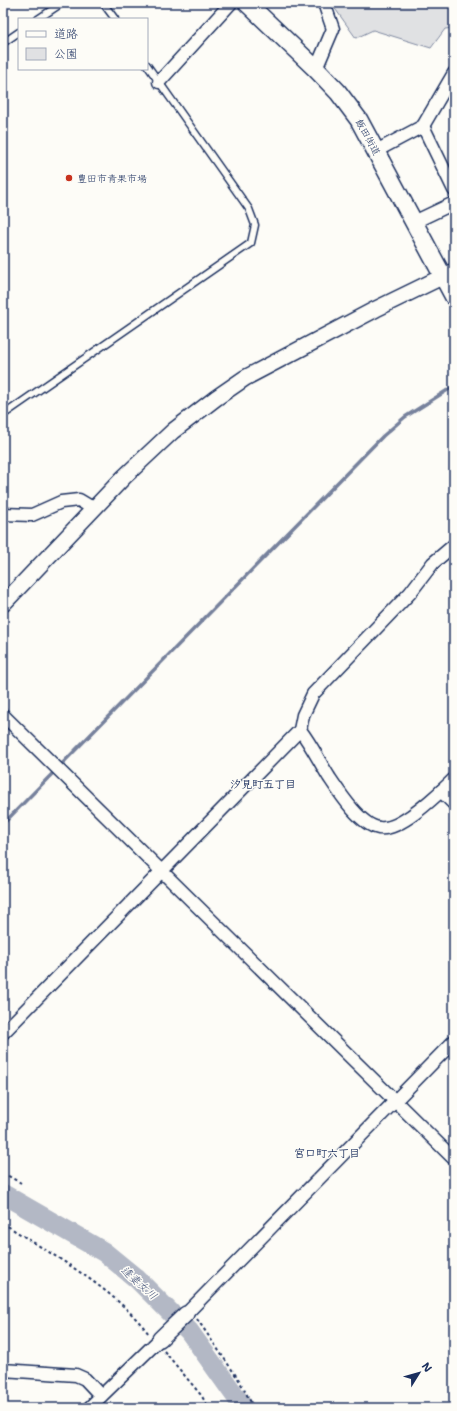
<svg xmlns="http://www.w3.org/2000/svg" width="457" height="1411" font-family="'Shantell Sans','Klee One',sans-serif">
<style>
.green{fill:#e0e1e3;stroke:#7e88a0}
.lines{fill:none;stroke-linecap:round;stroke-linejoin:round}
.stream{stroke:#76819c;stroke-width:3.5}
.river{stroke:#b3b8c5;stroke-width:20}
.service-casing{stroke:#1b2f5e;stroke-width:9}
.minor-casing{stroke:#1b2f5e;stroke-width:15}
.tertiary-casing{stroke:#1b2f5e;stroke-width:18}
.secondary-casing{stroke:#1b2f5e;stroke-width:20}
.path{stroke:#1b2f5e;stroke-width:2;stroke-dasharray:3 3;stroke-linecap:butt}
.service{stroke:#fdfcf7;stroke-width:6}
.minor{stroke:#fdfcf7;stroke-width:12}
.tertiary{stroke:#fdfcf7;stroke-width:15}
.secondary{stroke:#fdfcf7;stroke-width:17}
.poi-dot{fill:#c8321e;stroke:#fdfcf7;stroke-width:1.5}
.labels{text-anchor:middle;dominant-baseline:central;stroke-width:3;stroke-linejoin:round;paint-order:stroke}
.street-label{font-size:10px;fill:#1b2f5e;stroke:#fdfcf7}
.poi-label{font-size:10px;fill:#1b2f5e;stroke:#fdfcf7;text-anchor:start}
.neighbourhood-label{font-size:11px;font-weight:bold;fill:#1b2f5e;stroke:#fdfcf7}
.water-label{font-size:11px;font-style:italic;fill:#49587d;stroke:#fdfcf7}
</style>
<rect width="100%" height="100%" fill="#fdfcf7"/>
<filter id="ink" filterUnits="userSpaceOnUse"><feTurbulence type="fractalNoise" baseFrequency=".025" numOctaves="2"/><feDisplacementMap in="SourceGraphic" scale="8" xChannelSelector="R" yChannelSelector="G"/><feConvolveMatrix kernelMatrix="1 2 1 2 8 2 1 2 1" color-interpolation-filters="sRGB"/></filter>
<g filter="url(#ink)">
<!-- green -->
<path class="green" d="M331,3H454V28L445,29L431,48L373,30L356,38Z"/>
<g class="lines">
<!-- stream -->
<path class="stream" d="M3,824L383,436L405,417L454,386"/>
<!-- river -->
<path class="river" d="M3,1194L104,1252L137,1279L189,1331L244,1408"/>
<defs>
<g id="service">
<path d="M103,3L115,19"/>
<path d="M38,19L62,3"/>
<path d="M3,43L19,32"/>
<path d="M3,415L251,243L255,225L249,209L147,65"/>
</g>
<g id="minor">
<path d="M316,69L333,29L324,3"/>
<path d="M159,82L231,3"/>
<path d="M423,126L454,190"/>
<path d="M376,151L423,126L454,73"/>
<path d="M414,222L454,203"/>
<path d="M3,514L32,515L61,502L79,500L94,509"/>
<path d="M3,715L454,1159"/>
<path d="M300,730C311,744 319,761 329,777C339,792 360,825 379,828C400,832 439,793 454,779"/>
<path d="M441,791L454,804"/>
<path d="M3,1033L300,730L303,715L313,694L410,593L433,563L454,545"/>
<path d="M186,1314L454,1041"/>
<path d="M3,1370L76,1375L85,1379L101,1396"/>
<path d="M89,1408L160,1339"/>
</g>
<g id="tertiary">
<path d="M3,604L124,477L173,431L216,398L245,378L376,309L454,271"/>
<path d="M160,1339L186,1314"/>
</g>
<path id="secondary" d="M247,3L316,69L338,92L359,120L454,297"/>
</defs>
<!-- service casing -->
<use href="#service" class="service-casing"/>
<!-- minor casing -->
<use href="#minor" class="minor-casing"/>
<!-- tertiary casing -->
<use href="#tertiary" class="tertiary-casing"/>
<!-- secondary casing -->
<use href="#secondary" class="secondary-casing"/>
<!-- path -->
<g class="path">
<path d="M3,1173L21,1183"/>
<path d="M3,1223C53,1256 112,1286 149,1334"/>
<path d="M197,1319L239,1380L254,1408"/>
<path d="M164,1351L201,1395L209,1408"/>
</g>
<!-- service -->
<use href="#service" class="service"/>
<!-- minor -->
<use href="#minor" class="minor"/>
<!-- tertiary -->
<use href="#tertiary" class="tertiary"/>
<!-- secondary -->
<use href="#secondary" class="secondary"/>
</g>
</g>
<!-- markers -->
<circle class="poi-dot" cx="69" cy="178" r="4"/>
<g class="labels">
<!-- street labels -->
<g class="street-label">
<text transform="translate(368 137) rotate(61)">飯田街道</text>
</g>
<!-- poi labels -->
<g class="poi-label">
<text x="77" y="178">豊田市青果市場</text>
</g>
<!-- neighbourhood labels -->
<g class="neighbourhood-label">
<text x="263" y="784">汐見町五丁目</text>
<text x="327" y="1153">宮口町六丁目</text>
</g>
<!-- water labels -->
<g class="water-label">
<text transform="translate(139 1283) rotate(42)">逢妻女川</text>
</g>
</g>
<!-- margin -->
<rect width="457" height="1411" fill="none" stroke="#fdfcf7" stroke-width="16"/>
<rect x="8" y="8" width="441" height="1395" fill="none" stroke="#1b2f5e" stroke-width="1.5" filter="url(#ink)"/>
<!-- legend -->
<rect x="18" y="18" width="130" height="52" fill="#fdfcf7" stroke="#a3aaba"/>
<rect x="26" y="31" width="20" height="6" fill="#fdfcf7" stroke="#a3aaba"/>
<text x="54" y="38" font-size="12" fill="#1b2f5e">道路</text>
<rect x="26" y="48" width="20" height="12" fill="#e0e1e3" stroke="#a3aaba"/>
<text x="54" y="58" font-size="12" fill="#1b2f5e">公園</text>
<!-- north arrow -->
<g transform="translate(419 1373) rotate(53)" stroke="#fdfcf7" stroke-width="3" paint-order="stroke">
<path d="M0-3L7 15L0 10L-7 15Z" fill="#1b2f5e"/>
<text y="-6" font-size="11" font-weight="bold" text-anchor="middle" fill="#1b2f5e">N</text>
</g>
</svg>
